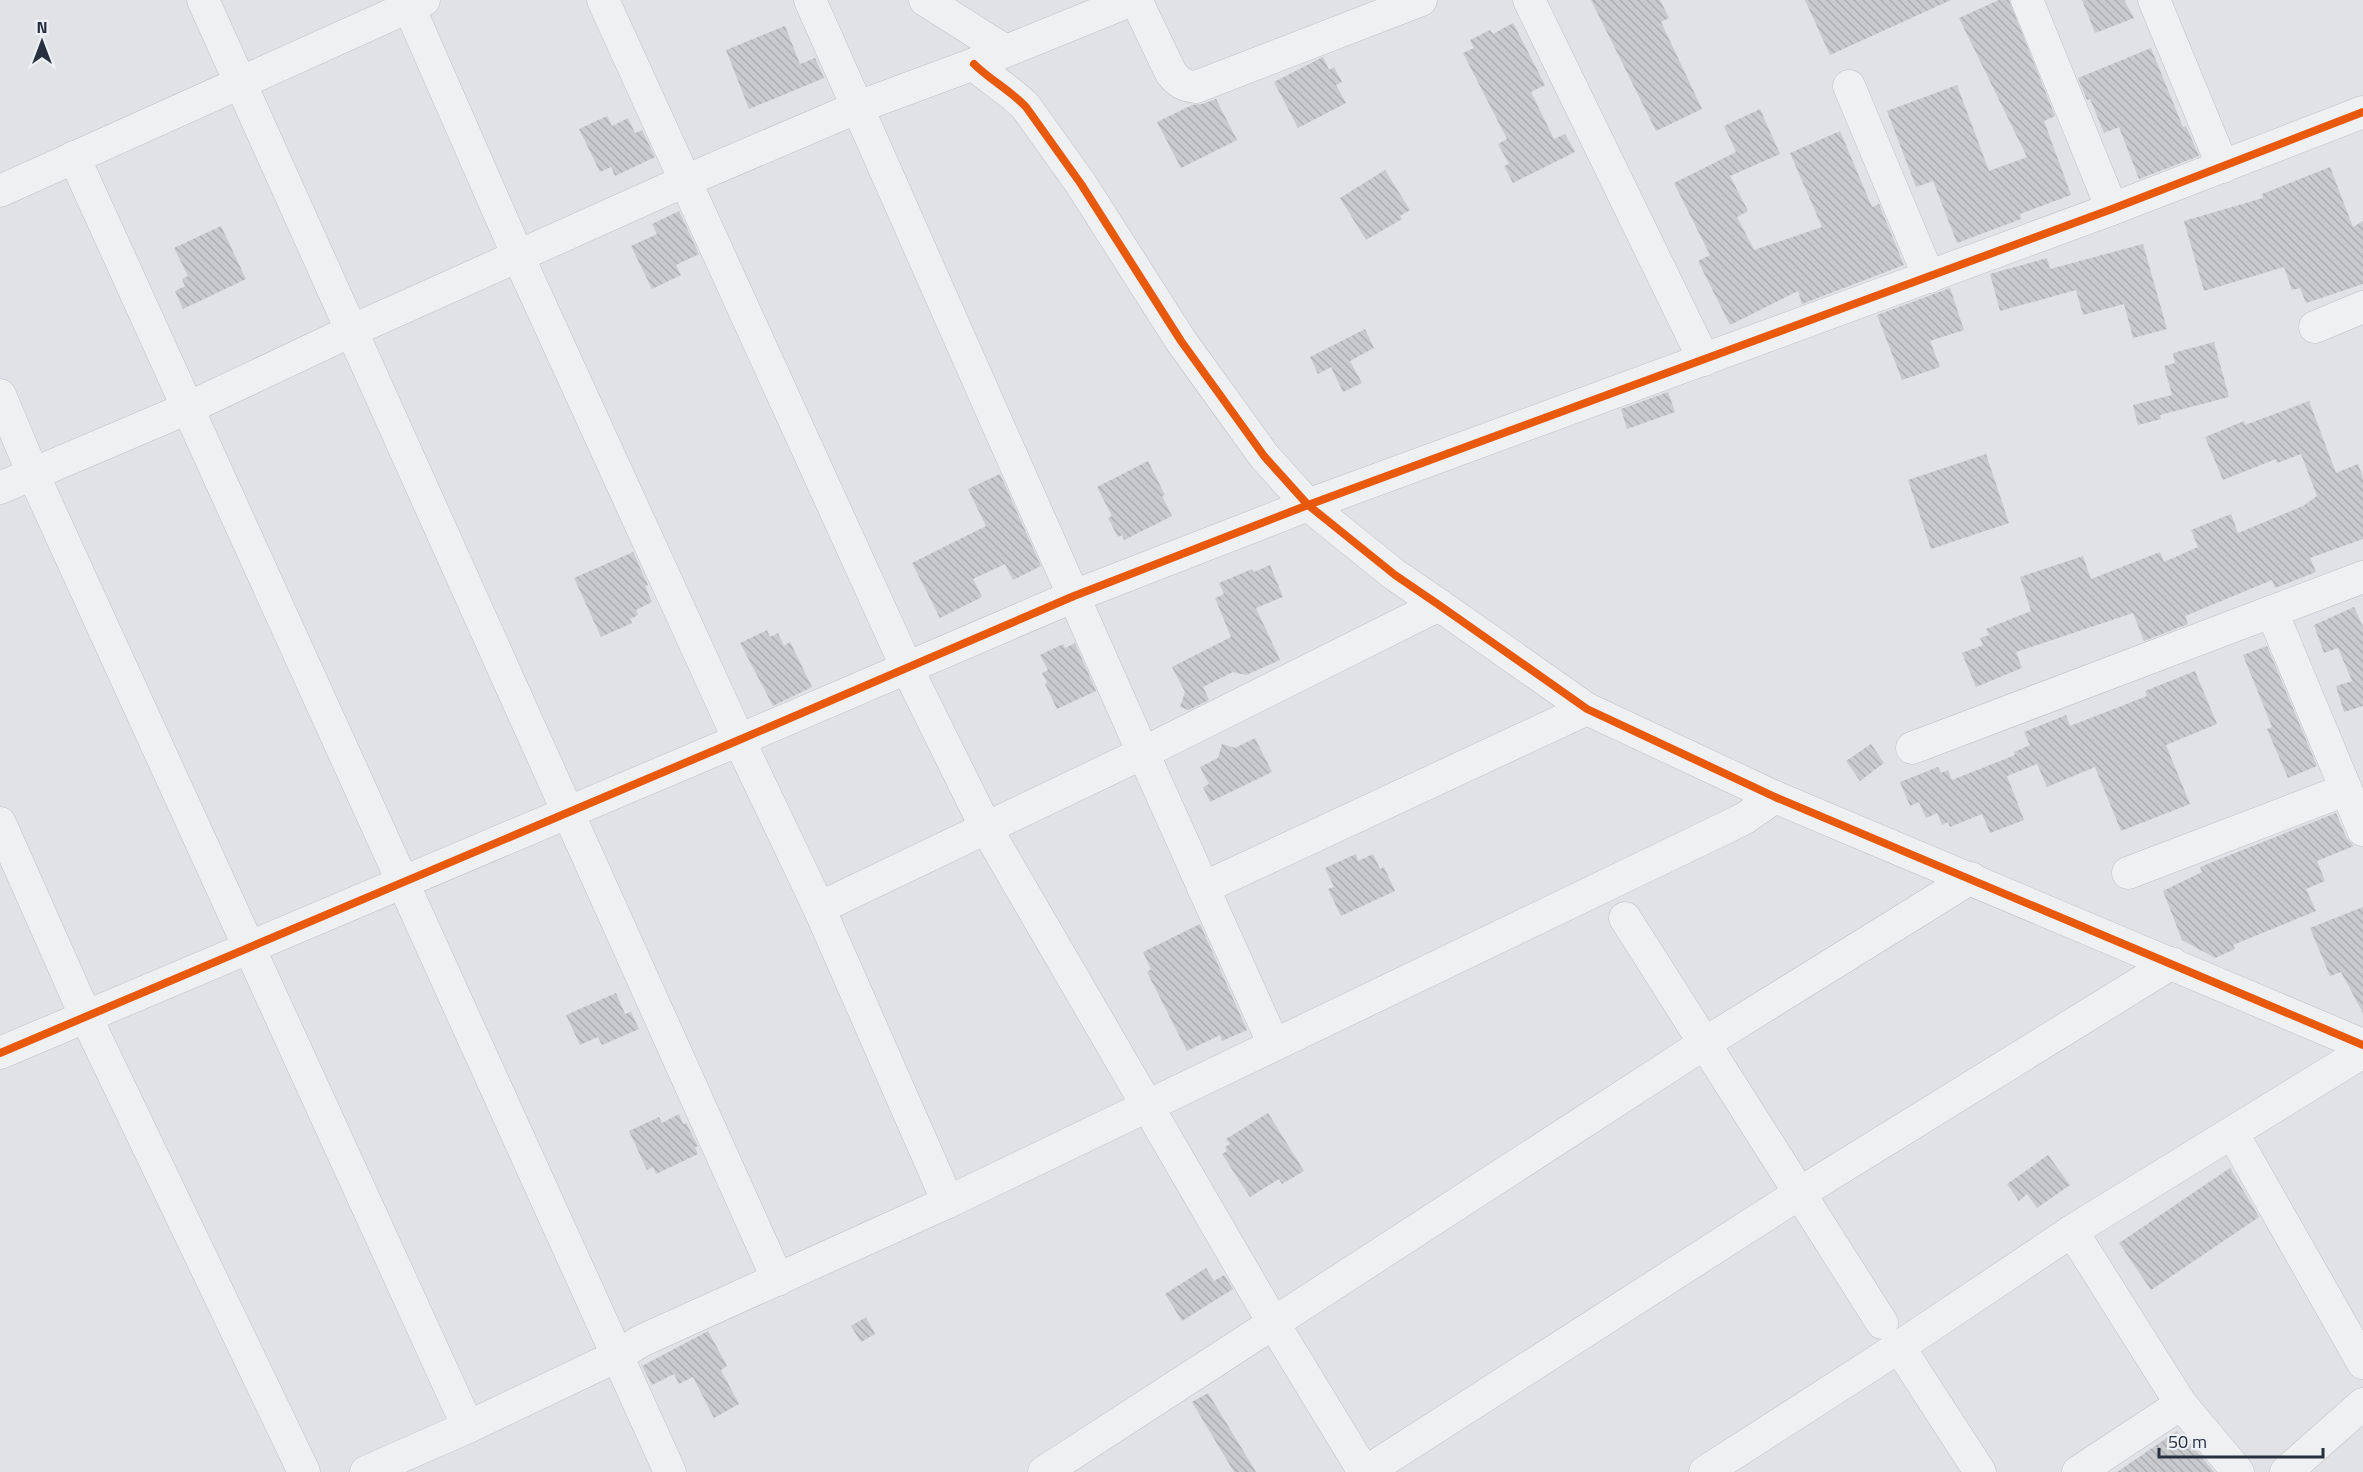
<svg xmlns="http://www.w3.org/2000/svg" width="2363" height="1472" font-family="'Titillium Web',sans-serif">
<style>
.building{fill:url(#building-back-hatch)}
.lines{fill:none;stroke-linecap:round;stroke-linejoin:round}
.minor-casing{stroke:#bec0c3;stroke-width:33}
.minor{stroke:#eff0f2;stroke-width:32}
.cycleway-casing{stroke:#edf0f5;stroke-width:11}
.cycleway{stroke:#e8590c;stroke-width:8}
</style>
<defs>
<pattern id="building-back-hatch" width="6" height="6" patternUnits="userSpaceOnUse" patternTransform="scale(1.5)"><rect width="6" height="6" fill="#c8cacd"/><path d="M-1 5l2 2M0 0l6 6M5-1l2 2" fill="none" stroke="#acaeb1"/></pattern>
</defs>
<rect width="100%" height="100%" fill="#e0e2e5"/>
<!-- building -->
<g class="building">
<path d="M1591,0H1660L1669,18L1661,22L1702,109L1656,131Z"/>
<path d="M1805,0H1951L1830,55Z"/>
<path d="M1999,0H2009L2055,116L2044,121L2071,195L2020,214L2021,219L1957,243L1933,181L1916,187L1887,111L1957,85L1989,171L2027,157L1959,18Z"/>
<path d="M2082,0H2124L2134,18L2095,33Z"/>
<path d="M1513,23L1545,85L1531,92L1554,139L1565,134L1575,152L1513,183L1504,166L1509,164L1498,144L1507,139L1463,53L1474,48L1470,40L1490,30L1493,34Z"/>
<path d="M785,26L800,64L815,58L824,78L749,109L726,50Z"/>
<path d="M2151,48L2183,127L2186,126L2199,156L2139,179L2119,127L2104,133L2090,99L2087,100L2078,78Z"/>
<path d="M1323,57L1329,70L1334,67L1342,82L1336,85L1346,103L1298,128L1274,82Z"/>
<path d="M1216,99L1237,140L1181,168L1157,122L1192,105L1202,104Z"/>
<path d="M1760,109L1780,154L1730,176L1748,211L1737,217L1754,250L1822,227L1790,153L1840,131L1872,207L1879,204L1904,265L1802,304L1798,291L1730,325L1698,261L1710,255L1674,183L1736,152L1724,126Z"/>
<path d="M607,116L612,126L628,118L635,133L642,130L655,157L615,176L611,167L600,172L579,129Z"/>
<path d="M2330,167L2353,227L2363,221V284L2306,303L2300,288L2292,290L2284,267L2204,291L2184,221L2263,198L2262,194Z"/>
<path d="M1385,170L1410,210L1400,216L1402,219L1366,240L1340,198Z"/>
<path d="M679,211L699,254L676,265L681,275L652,289L631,246L657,234L652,224Z"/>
<path d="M221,226L246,279L183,309L175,291L185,286L182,279L188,276L174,248Z"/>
<path d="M2143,244L2167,329L2133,338L2124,304L2083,315L2076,290L2000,311L1990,274L2047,258L2050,269Z"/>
<path d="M1950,288L1964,330L1930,341L1940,367L1902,380L1877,315Z"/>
<path d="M1365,329L1374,348L1350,361L1362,383L1343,392L1331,367L1318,374L1310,357Z"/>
<path d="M2214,342L2229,397L2160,415L2161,419L2138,425L2133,405L2172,395L2164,366L2175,363L2173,353Z"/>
<path d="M1668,392L1675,412L1627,429L1621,409Z"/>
<path d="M2309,401L2336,473L2358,464L2363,477V539L2310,558L2316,572L2275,588L2272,580L2185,616L2188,624L2144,641L2133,613L2016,652L2022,668L1976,687L1962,653L1983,645L1980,638L1989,635L1986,629L2031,611L2020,577L2083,556L2091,579L2160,552L2164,562L2198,547L2191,530L2231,514L2238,533L2303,506L2317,496L2301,454L2277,463L2276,459L2223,480L2205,437L2244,421L2245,425Z"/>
<path d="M1986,454L2009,523L1931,549L1908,480Z"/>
<path d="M1148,461L1165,495L1162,496L1172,516L1124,540L1122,535L1118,537L1108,518L1112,516L1097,487Z"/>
<path d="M1000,474L1041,566L1013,580L1005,564L973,579L982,597L940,618L912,563L986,526L968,489Z"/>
<path d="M633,552L648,585L645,586L652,602L636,610L638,615L630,619L632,623L601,637L574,578Z"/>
<path d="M1270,565L1283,597L1256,608L1280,660L1246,675L1233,672L1203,687L1209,700L1189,710L1180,707L1185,692L1172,667L1231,637L1215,598L1224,594L1219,583L1252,569L1254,572Z"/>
<path d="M2354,607L2363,627V706L2344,712L2336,686L2352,681L2338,648L2324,653L2314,625Z"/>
<path d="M767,630L770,637L778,633L784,646L790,642L812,687L773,706L740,643Z"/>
<path d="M1075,643L1096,691L1057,709L1045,684L1047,682L1042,673L1048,670L1040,655L1063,644L1065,648Z"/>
<path d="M2267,646L2317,766L2288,778L2267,729L2272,727L2243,655Z"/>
<path d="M2195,671L2217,724L2166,745L2190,804L2121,831L2095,767L2047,787L2037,764L2007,776L2024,820L1990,833L1982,814L1950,827L1948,822L1942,825L1937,813L1926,818L1919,802L1910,806L1900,782L1938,767L1941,773L1948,770L1952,780L2015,755L2014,752L2030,745L2024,732L2066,715L2070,726L2147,696L2145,691Z"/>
<path d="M1255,738L1272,772L1210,802L1203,787L1209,784L1200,767L1218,758L1222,744L1235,748Z"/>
<path d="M1871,744L1884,763L1860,781L1846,761Z"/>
<path d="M2336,813L2346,837L2354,846L2317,861L2325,881L2306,889L2316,911L2233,945L2235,949L2215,958L2182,940L2163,891L2202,872L2200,867Z"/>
<path d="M1356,854L1358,861L1373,854L1380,869L1384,867L1395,891L1341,916L1328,889L1334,887L1325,868Z"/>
<path d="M2363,907V1013L2341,972L2330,976L2310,928Z"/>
<path d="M1200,924L1247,1030L1222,1041L1220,1035L1187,1051L1147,972L1151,969L1143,952Z"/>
<path d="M616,993L625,1014L631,1012L639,1029L602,1045L598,1037L580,1045L566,1015Z"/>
<path d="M1268,1113L1304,1171L1282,1184L1279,1179L1250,1197L1222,1154L1227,1151L1225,1147L1230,1144L1226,1139Z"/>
<path d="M679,1114L683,1124L686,1123L698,1146L695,1147L698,1154L656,1174L653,1167L647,1170L629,1131L659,1117L662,1123Z"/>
<path d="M2048,1155L2070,1185L2037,1208L2027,1194L2019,1201L2007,1184Z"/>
<path d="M2230,1168L2259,1217L2151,1290L2119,1243Z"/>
<path d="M1206,1268L1214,1281L1224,1275L1233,1289L1182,1321L1165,1294Z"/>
<path d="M866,1317L875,1334L861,1342L851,1326Z"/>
<path d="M708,1331L727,1366L721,1370L739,1404L714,1418L693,1377L679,1384L674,1374L652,1385L642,1366Z"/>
<path d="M1208,1393L1244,1452L1256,1472H1234L1192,1402Z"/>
<path d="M2177,1431L2188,1446L2191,1444L2214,1472H2117Z"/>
</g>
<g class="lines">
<defs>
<g id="minor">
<path d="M203,0L778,1280"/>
<path d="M406,0L518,256L739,740L819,908L948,1202"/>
<path d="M603,0L907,668L986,828L1274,1324L1364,1472"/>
<path d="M810,0L1143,753L1274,1045"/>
<path d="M925,0L1004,50"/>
<path d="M1136,0L1171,73C1178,82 1184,86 1196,87L1421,0"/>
<path d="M1529,0L1704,360"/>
<path d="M2027,0L2112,209"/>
<path d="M2154,0L2223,167"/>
<path d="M974,64C990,80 1010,90 1026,107L1081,184L1181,341L1264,456L1308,505L1395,575L1439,605L1587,709L1775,797L2363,1045"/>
<path d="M1849,86L1929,277"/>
<path d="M74,157L670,1472"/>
<path d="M0,191L424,0"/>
<path d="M2315,327L2363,307"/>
<path d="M0,395L33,474L468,1427"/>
<path d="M0,488L188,408L351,331L685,181L858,107L974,64L1132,0"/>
<path d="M2272,612L2363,830"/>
<path d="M1912,748L2363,577"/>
<path d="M0,823L86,1017L304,1472"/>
<path d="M2128,873L2345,790"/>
<path d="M1203,888L1587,709"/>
<path d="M819,908L1143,753L1439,605"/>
<path d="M1625,918L1882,1323"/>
<path d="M0,1053L739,740L1074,596L1308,505L2112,209L2363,112"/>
<path d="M2233,1134L2363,1363"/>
<path d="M2072,1231L2181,1404L2238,1472"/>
<path d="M1899,1347L1980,1472"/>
<path d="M366,1472L468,1427L617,1356L641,1341L948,1202L1727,827L1745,818L1775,797"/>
<path d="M1044,1472L1705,1043L1971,878"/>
<path d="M1366,1472L1800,1193L2172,963"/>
<path d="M1705,1472L1899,1347L2072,1231L2363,1052"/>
<path d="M2078,1472L2181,1404"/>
<path d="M2286,1472L2363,1404"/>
</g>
</defs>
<!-- minor casing -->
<use href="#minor" class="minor-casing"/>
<!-- minor -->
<use href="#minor" class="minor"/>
<defs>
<g id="cycleway">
<path d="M974,64C990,80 1010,90 1026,107L1081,184L1181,341L1264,456L1308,505L1395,575L1439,605L1587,709L1775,797L2363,1045"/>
<path d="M0,1053L739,740L1074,596L1308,505L2112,209L2363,112"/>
</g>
</defs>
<!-- cycleway casing -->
<use href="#cycleway" class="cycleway-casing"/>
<!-- cycleway -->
<use href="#cycleway" class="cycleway"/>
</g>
<!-- north arrow -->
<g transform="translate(42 42)" stroke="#edf0f5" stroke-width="4.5" paint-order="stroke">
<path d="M0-4.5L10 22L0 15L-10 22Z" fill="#27303e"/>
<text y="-9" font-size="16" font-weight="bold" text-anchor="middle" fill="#27303e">N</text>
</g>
<!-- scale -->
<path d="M2159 1448v9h164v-9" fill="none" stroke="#27303e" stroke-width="3"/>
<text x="2168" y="1448" font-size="18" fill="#27303e" stroke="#edf0f5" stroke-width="4.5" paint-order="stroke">50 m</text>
</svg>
